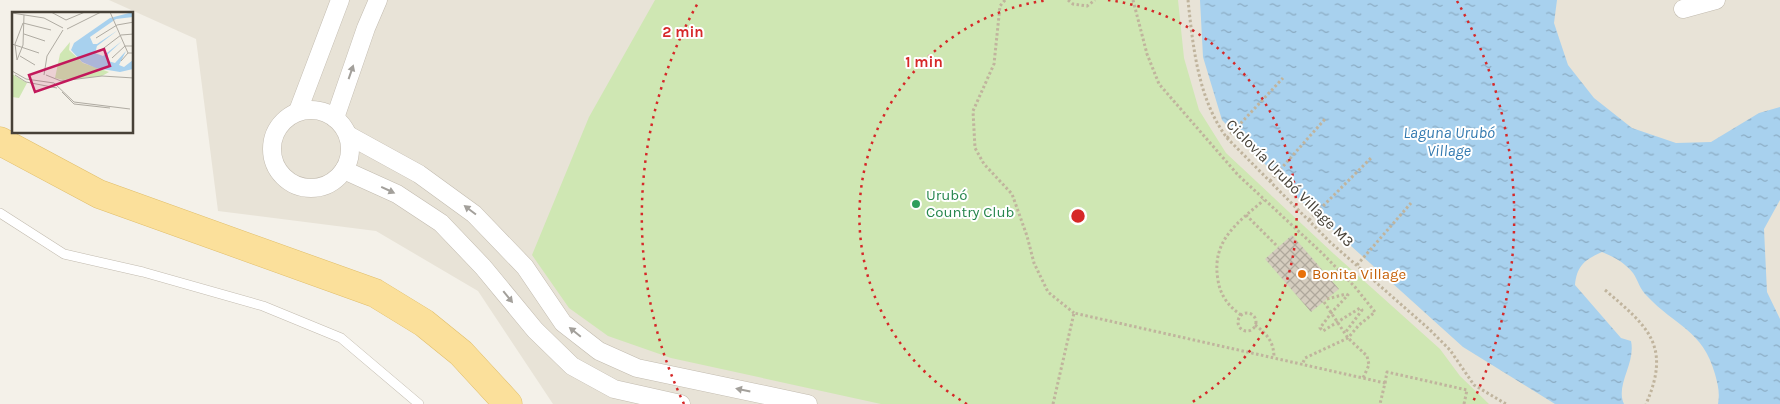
<svg xmlns="http://www.w3.org/2000/svg" width="1780" height="404" font-family="Karla,sans-serif">
<style>
.residential{fill:#e8e3d7}
.pitch{fill:#cfe7b3}
.water{fill:url(#water-ripples)}
.building{fill:url(#building-cross-hatch)}
.lines{fill:none;stroke-linecap:round;stroke-linejoin:round}
.service-casing{stroke:#c2bbaf;stroke-width:10}
.minor-casing{stroke:#c2bbaf;stroke-width:19}
.primary-casing{stroke:#e0be6b;stroke-width:29}
.path{stroke:#c0b49d;stroke-width:3;stroke-dasharray:2.5 2.5;stroke-linecap:butt}
.service{stroke:#fff;stroke-width:9}
.minor{stroke:#fff;stroke-width:18}
.primary{stroke:#fbe09b;stroke-width:28}
.oneway{fill:#a3a09b}
.ring{fill:none;stroke:#d62828;stroke-width:2.5;stroke-dasharray:2.5 5}
.leisure-dot{fill:#2e9e5b;stroke:#fff;stroke-width:2}
.food-dot{fill:#e8710a;stroke:#fff;stroke-width:2}
.labels{text-anchor:middle;dominant-baseline:central;stroke-width:4;stroke-linejoin:round;paint-order:stroke}
.street-label{font-size:15px;fill:#474137;stroke:#fff}
.leisure-label{font-size:15px;fill:#27864d;stroke:#fff;text-anchor:start}
.food-label{font-size:15px;fill:#c56008;stroke:#fff;text-anchor:start}
.water-label{font-size:16px;font-style:italic;fill:#337ab0;stroke:#fff}
.inset-road{fill:none;stroke:#afaba2;stroke-width:1}
.view{fill:#c2185b;fill-opacity:0.15;stroke:#c2185b;stroke-width:2.5}
.inset-edge{fill:none;stroke:#474137;stroke-width:2.5}
.centre{fill:#d62828;stroke:#fff;stroke-width:2.5}
.ring-label{font-size:15px;text-anchor:middle;font-weight:bold;fill:#d62828;stroke:#fff;stroke-width:4;stroke-linejoin:round;paint-order:stroke}
</style>
<defs>
<pattern id="water-ripples" width="26" height="14" patternUnits="userSpaceOnUse" patternTransform="scale(1.25)"><rect width="26" height="14" fill="#a8d1ee"/><path d="M2 4q2-2 4 0t4 0M15 11q2-2 4 0t4 0" fill="none" stroke="#8babc2"/></pattern>
<pattern id="building-cross-hatch" width="8" height="8" patternUnits="userSpaceOnUse" patternTransform="scale(1.25)"><rect width="8" height="8" fill="#d5cdbf"/><path d="M0 0l8 8M0 8l8-8" fill="none" stroke="#afa89c"/></pattern>
</defs>
<rect width="100%" height="100%" fill="#f4f1e9"/>
<!-- residential -->
<path class="residential" d="M109,0H1780V404H553L478,291L376,231L218,211L196,39Z"/>
<!-- pitch -->
<path class="pitch" d="M655,0H1178L1184,58L1199,110L1226,153L1334,254L1440,349L1460,376L1489,404H881L671,358L608,336L569,308L532,255L589,117Z"/>
<!-- water -->
<path class="water" d="M1200,0H1557L1554,23L1568,65L1594,98L1632,128L1676,143L1711,142L1759,113L1780,107V200L1764,229L1767,292L1780,319V404H1718C1720,393 1718,385 1715,374C1703,330 1675,326 1647,296C1640,290 1638,280 1633,273C1624,262 1614,257 1602,252C1584,260 1577,266 1575,285L1621,338L1631,341C1636,363 1615,385 1624,404H1555L1463,347L1299,199L1222,120L1203,57Z"/>
<!-- building -->
<path class="building" d="M1292,235L1339,289L1311,312L1265,259Z"/>
<g class="lines">
<defs>
<path id="service" d="M0,213L64,254L143,272L263,306L341,338L419,404"/>
<g id="minor">
<path d="M1683,9L1716,0"/>
<circle cx="311" cy="149" r="39"/>
<path d="M298,111L340,0"/>
<path d="M335,118L366,28L378,0"/>
<path d="M348,135L419,174L474,214L525,267L563,323L599,351L637,368L808,404"/>
<path d="M344,170L397,194L441,223L483,267L535,330L572,366L614,389L681,404"/>
</g>
<path id="primary" d="M0,141L99,194L375,293L424,323L461,353L508,404"/>
</defs>
<!-- service casing -->
<use href="#service" class="service-casing"/>
<!-- minor casing -->
<use href="#minor" class="minor-casing"/>
<!-- primary casing -->
<use href="#primary" class="primary-casing"/>
<!-- path -->
<g class="path">
<path d="M1005,0L1000,6L994,64L973,111L975,148L984,164L1012,194L1027,236L1034,263L1048,292L1074,313"/>
<path d="M1068,0L1073,4L1087,6L1095,0"/>
<path d="M1133,0L1147,54L1159,84L1238,175L1322,253L1355,287L1375,312L1359,325L1348,338L1305,358L1302,365"/>
<path d="M1188,0C1193,47 1198,99 1227,138L1330,242L1429,329L1450,350L1474,385L1506,404"/>
<path d="M1227,138L1283,78"/>
<path d="M1270,181L1325,119"/>
<path d="M1246,215L1278,247"/>
<path d="M1309,220L1371,158"/>
<path d="M1357,265L1411,203"/>
<path d="M1605,290C1647,326 1672,345 1646,404"/>
<path d="M1327,299L1346,294L1348,295L1332,312L1320,328L1323,331L1360,308L1362,310L1345,333"/>
<path d="M1324,302L1348,338L1367,356L1369,365L1363,378"/>
<circle cx="1247" cy="322" r="9"/>
<path d="M1241,315C1229,307 1220,295 1218,280C1211,241 1237,223 1264,200"/>
<path d="M1255,325C1267,334 1274,342 1274,358"/>
<path d="M1385,383L1387,372L1467,390L1464,404"/>
<path d="M1053,404L1074,313L1385,383L1380,404"/>
</g>
<!-- service -->
<use href="#service" class="service"/>
<!-- minor -->
<use href="#minor" class="minor"/>
<!-- primary -->
<use href="#primary" class="primary"/>
</g>
<!-- one-way arrows -->
<defs><path id="oneway-solid" d="M-6-.8H1V-3.2L6.5 0L1 3.2V.8H-6Z" transform="scale(1.25)"/></defs>
<g class="oneway">
<use href="#oneway-solid" transform="translate(351 72) rotate(-71)"/>
<use href="#oneway-solid" transform="translate(388 190) rotate(25)"/>
<use href="#oneway-solid" transform="translate(470 210) rotate(-143)"/>
<use href="#oneway-solid" transform="translate(508 297) rotate(51)"/>
<use href="#oneway-solid" transform="translate(575 332) rotate(-141)"/>
<use href="#oneway-solid" transform="translate(743 390) rotate(-168)"/>
</g>
<!-- distance rings -->
<g class="ring">
<path d="M967 404A218 218 0 0 1 1048 0M1108 0A218 218 0 0 1 1189 404"/>
<path d="M684 404A436 436 0 0 1 699 1M1457 1A436 436 0 0 1 1472 404"/>
</g>
<!-- markers -->
<circle class="leisure-dot" cx="916" cy="204" r="5"/>
<circle class="food-dot" cx="1302" cy="274" r="5"/>
<g class="labels">
<!-- street labels -->
<g class="street-label">
<text transform="translate(1290 183) rotate(45)">Ciclovía Urubó Village M3</text>
</g>
<!-- leisure labels -->
<g class="leisure-label">
<text x="926" y="195">Urubó<tspan x="926" dy="17">Country Club</tspan></text>
</g>
<!-- food labels -->
<g class="food-label">
<text x="1312" y="274">Bonita Village</text>
</g>
<!-- water labels -->
<g class="water-label">
<text x="1449" y="132">Laguna Urubó<tspan x="1449" dy="18">Village</tspan></text>
</g>
</g>
<!-- overview -->
<g transform="translate(12 12)">
<rect width="121" height="121" fill="#f4f1e9"/>
<path d="M0,62L15,71L7,86L0,85Z" fill="#cfe7b3"/>
<path d="M58,30L57,38L71,51L97,60L90,64L51,68L43,66L48,42Z" fill="#cfe7b3"/>
<path d="M121,0V5L104,7L78,25L81,32H85L106,18L85,34L83,41L91,44L110,29L96,42V49L103,51L114,39L107,53L112,55L121,48V57L108,60L84,56L70,50L59,38L62,31L98,6Z" fill="#a8d1ee"/>
<path class="inset-road" d="M39,0L54,8L73,0M98,0L116,41M0,1L32,6L51,16M11,11L3,32L5,48L11,33L12,3M11,11L39,18M55,17L89,0M12,22L33,29M84,26L105,13L122,10M0,32L27,41M88,39L109,23L122,22M8,44L23,53M100,46L113,34H122M109,49L116,41H122M0,59L14,67L42,71L62,90L118,97M3,63L14,70L45,76M32,63L35,44L51,18M34,63L49,69L90,64L122,66M50,80L62,92L98,96"/>
<path class="view" d="M92,37L98,54L23,80L17,63Z"/>
<rect width="121" height="121" class="inset-edge"/>
</g>
<circle cx="1078" cy="216" r="8" class="centre"/>
<g class="ring-label">
<text x="683" y="37">2 min</text>
<text x="924" y="67">1 min</text>
</g>
</svg>
